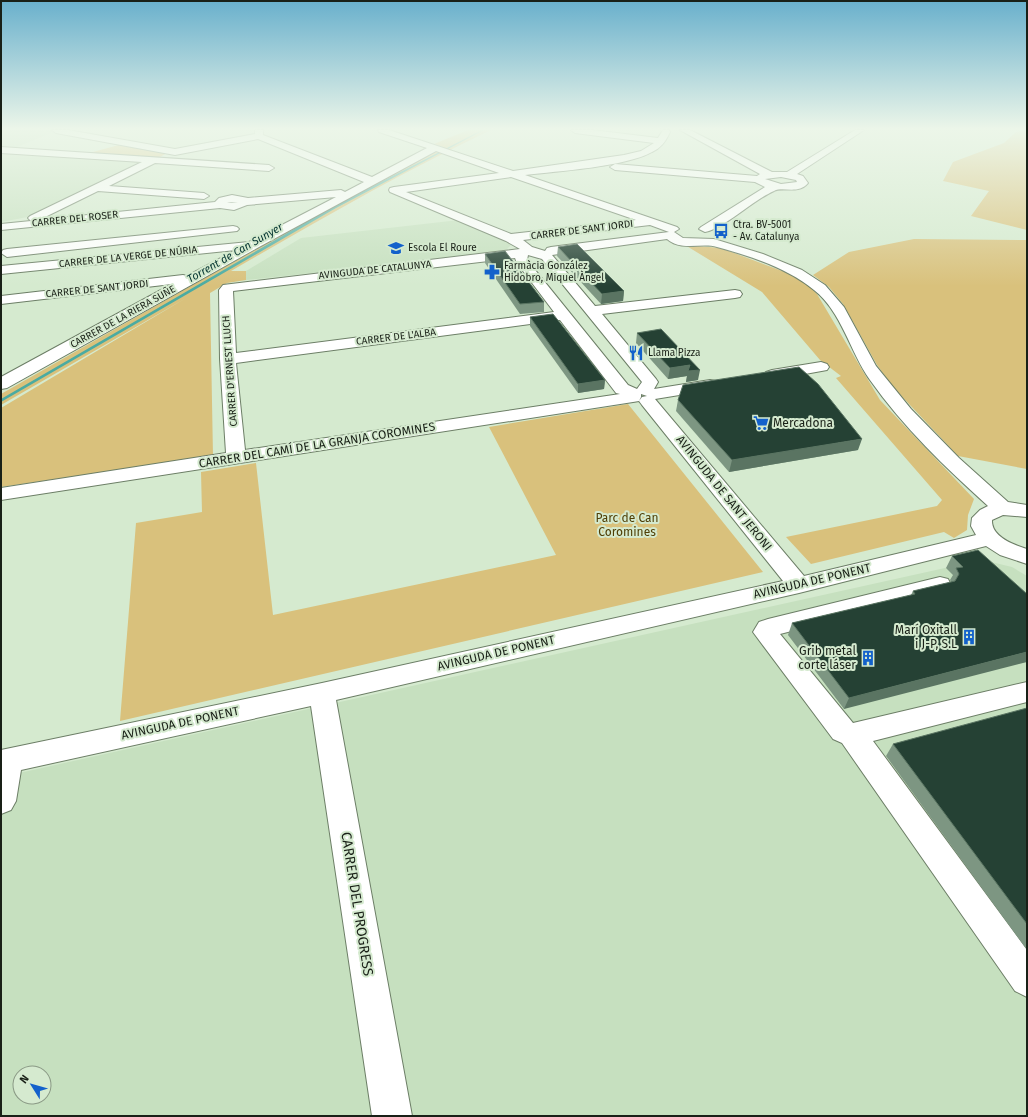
<svg xmlns="http://www.w3.org/2000/svg" width="1028" height="1117" font-family="'Fira Sans',sans-serif">
<style>
.built{fill:#c6e0bf;fill-rule:evenodd}
.green{fill:#d9c17c}
.lines{fill:none;stroke-linecap:round;stroke-linejoin:round}
.stream{fill:#4aaba2;fill-rule:evenodd}
.minor-casing{stroke:#6c7e66;stroke-width:2}
.minor{fill:#fff;fill-rule:evenodd}
.wall{fill:#7d9682}
.shaded-wall{fill:#5a7462}
.building{fill:#254134;stroke:#5a7462}
.labels{text-anchor:middle;dominant-baseline:central;stroke-width:4;stroke-linejoin:round;paint-order:stroke}
.far-street-label{font-size:10px;fill:#192017;stroke:#d5eacf}
.far-poi-label{font-size:10px;fill:#192017;stroke:#d5eacf;text-anchor:start}
.far-water-label{font-size:11px;font-style:italic;fill:#053531;stroke:#d5eacf}
.poi-label{font-size:12px;fill:#192017;stroke:#d5eacf;text-anchor:end}
.street-label{font-size:12px;fill:#192017;stroke:#d5eacf}
.park-label{font-size:12px;fill:#4f3e05;stroke:#d5eacf}
.near-street-label{font-size:14px;fill:#192017;stroke:#d5eacf}
</style>
<rect width="100%" height="100%" fill="#d5eacf"/>
<!-- built -->
<g class="built">
<path d="M1,130L55,131L8,151L146,161L33,216L1,222Z"/>
<path d="M459,220L506,240L511,245L504,252L246,280V271L301,238Z"/>
<path d="M987,561L1012,567L1027,576V1116H1V777L972,562ZM20,1073H44V1097H20Z"/>
</g>
<!-- green -->
<g class="green">
<path d="M468,130H491C402,172 316,222 231,271H246V280L227,283L210,293L213,456L1,487V408L186,298L1,405V394L275,238L443,147L434,144Z"/>
<path d="M1027,130V230L971,216L989,191L943,181L953,162L1004,143L1016,132Z"/>
<path d="M126,143L169,152L156,159L82,155Z"/>
<path d="M914,239L1027,240V469L958,456L893,387L877,365L843,304L829,287L813,275L849,252Z"/>
<path d="M685,245L721,248L801,278L817,294L880,400L974,499L968,515L967,530L954,538L944,532L811,564L786,537L937,506L942,500L836,378L841,376L820,360L762,292Z"/>
<path d="M628,404L763,572L120,721L136,523L202,512L201,472L256,463L273,615L556,555L489,427Z"/>
</g>
<g class="lines">
<!-- stream -->
<path class="stream" d="M482,130H484L336,208L1,402V399L334,206Z"/>
<defs>
<g id="minor">
<path d="M52,130H68L175,149L255,134V130H263V135L372,177L427,148L379,132L378,130H389L513,171L624,155L641,151L654,143L575,133L571,130H592L658,138L663,130H669L670,132C666,141 661,148 652,152C625,167 558,171 525,175L677,227L679,229L674,232L683,238L714,239L763,254L802,270L825,285L844,307L876,366L911,409L959,458L1008,502L1027,505V517L1003,515L992,520C991,537 1014,545 1027,549V564L1000,555L986,546L799,593L336,700L412,1116H372L311,706L21,770L16,801L11,810L1,814V750L322,683L783,581L642,405L639,401L642,397L647,396L641,394V397L639,401L633,402L1,500V488L226,453L220,359L219,290L223,285L520,249L506,241L390,192L389,190L390,188L394,187L499,173L436,151L259,247L7,388L1,389V377L172,284L1,304V296L183,275L187,276L236,250L1,274V266L249,242L336,197L247,205L234,210L220,208L1,230V224L31,221L28,218L30,216L142,162L1,153V147L269,165L274,168L269,171L155,163L109,186L204,193L209,196L204,199L98,191L39,220L215,202L219,198L232,195L248,198L341,190L345,192L364,182L258,139L175,155L56,133ZM511,177L636,220L511,234L406,192ZM232,202H238L227,203ZM650,225L669,232L551,247L547,248L545,251L532,247L523,240ZM667,239C682,252 701,242 717,247C750,256 787,268 814,290C842,312 850,352 870,380C903,427 945,467 988,506L980,510L972,518L971,526L976,535L804,576L655,399L716,389L718,385L716,381L710,380L654,389L658,382L656,379L602,314L735,298L740,297L742,294L740,291L735,290L595,306L552,255ZM528,255L542,259L642,382L637,389L628,385L527,260ZM515,258L517,263L554,312L236,353L233,291ZM560,320L616,393L620,394L245,450L236,363Z"/>
<path d="M680,130H690L772,172H787L855,130H864L797,174L803,176L808,183C798,195 783,186 774,191C753,200 725,228 705,232L699,229L701,227L765,187L755,182L615,170L610,167L615,164L757,176L760,174ZM781,177L796,180L797,182L781,184L765,179Z"/>
<path d="M233,226L237,227L239,229L237,231L7,257L1,253L3,250L7,249Z"/>
<path d="M821,362L827,364L829,367L827,370L772,380L766,378L764,375L766,372L772,370Z"/>
<path d="M940,577L948,579L951,585L948,591L780,634L853,723L1027,682V702L873,741L1027,950V997L1015,991L842,743L833,739L753,632L759,622L768,619Z"/>
</g>
</defs>
<!-- minor casing -->
<use href="#minor" class="minor-casing"/>
<!-- minor -->
<use href="#minor" class="minor"/>
</g>
<!-- wall -->
<g class="wall">
<path d="M558,247L624,291L623,301L601,304L557,256Z"/>
<path d="M485,254L544,302V312L520,314L485,263Z"/>
<path d="M530,317L605,380L604,389L578,393L530,326Z"/>
<path d="M637,333L698,380L686,382L687,376L668,379L636,343Z"/>
<path d="M678,400L858,450L729,472L676,411Z"/>
<path d="M952,556L1027,594L844,709L788,635L792,623L911,595L913,591L951,582L950,580L953,575L946,568Z"/>
<path d="M1027,708V950L886,756L893,744Z"/>
</g>
<!-- shaded-wall -->
<g class="shaded-wall">
<path d="M624,291L623,301L601,304L602,294Z"/>
<path d="M690,365L700,370L698,380L686,382L687,376L668,379L670,368Z"/>
<path d="M605,380L604,389L578,393V384Z"/>
<path d="M862,439L858,450L729,472L732,460Z"/>
<path d="M1027,652V662L844,709L849,698Z"/>
</g>
<!-- building -->
<g class="building">
<path d="M577,244L624,291L602,294L558,247Z"/>
<path d="M505,251L544,302L520,304L485,254Z"/>
<path d="M553,314L605,380L578,384L530,317Z"/>
<path d="M661,329L700,370L688,371L690,365L670,368L637,333Z"/>
<path d="M799,367L818,384L862,439L732,460L678,400L683,385Z"/>
<path d="M978,550L1027,594V652L849,698L792,623L915,594L913,591L955,581L959,574L956,568L963,567L952,556Z"/>
<path d="M1027,708V924L893,744Z"/>
</g>
<!-- sky -->
<linearGradient id="sky" x2="0" y2="1"><stop stop-color="#69b0cc"/><stop offset="0.45" stop-color="#ecf6e9"/><stop offset="1" stop-color="#ecf6e9" stop-opacity="0"/></linearGradient>
<rect width="1028" height="286" fill="url(#sky)"/>
<!-- icons -->
<defs>
<symbol id="bus-bare" viewBox="-9 -9 18 18"><path d="M-5-6H5V4H4V6H2V4H-2V6H-4V4H-5ZM-3.5-4V0h7V-4ZM-3.5 1.2v1.5H-2V1.2ZM2 1.2v1.5H3.5V1.2Z" fill="#1361cb" stroke="#d5eacf" stroke-width="2.5" paint-order="stroke"/></symbol>
<symbol id="school-bare" viewBox="-9 -9 18 18"><path d="M0-5L7-2L0 1L-7-2ZM-4 1L0 2.5L4 1V4Q0 6-4 4Z" fill="#1361cb" stroke="#d5eacf" stroke-width="2.5" paint-order="stroke"/></symbol>
<symbol id="pharmacy-bare" viewBox="-9 -9 18 18"><path d="M-2-6h4v4h4v4h-4v4h-4v-4h-4v-4h4Z" fill="#1361cb" stroke="#d5eacf" stroke-width="2.5" paint-order="stroke"/></symbol>
<symbol id="restaurant-bare" viewBox="-9 -9 18 18"><path d="M-5-6h1v4h1v-4h1v4h1v-4h1v5L-1.5 .5V6h-2V.5L-5-1ZM5-6V6H3V1.5H1.5Q1.5-4 5-6Z" fill="#1361cb" stroke="#d5eacf" stroke-width="2.5" paint-order="stroke"/></symbol>
<symbol id="supermarket-bare" viewBox="-9 -9 18 18"><path d="M-6-5.5h2.5l.6 2H6L4.5 2H-2.5L-4.4-4H-6ZM-1.5 3.2a1.3 1.3 0 1 0 .1 0ZM3 3.2a1.3 1.3 0 1 0 .1 0Z" fill="#1361cb" stroke="#d5eacf" stroke-width="2.5" paint-order="stroke"/></symbol>
<symbol id="building-bare" viewBox="-9 -9 18 18"><path d="M-4-6H4V6H1V3H-1V6H-4ZM-2.5-4.3h1.7v1.8h-1.7ZM.8-4.3h1.7v1.8H.8ZM-2.5-1h1.7V.8h-1.7ZM.8-1h1.7V.8H.8Z" fill="#1361cb" stroke="#d5eacf" stroke-width="2.5" paint-order="stroke"/></symbol>
</defs>
<g fill-rule="evenodd">
<use href="#bus-bare" x="710" y="220" width="22" height="22"/>
<use href="#school-bare" x="385" y="237" width="22" height="22"/>
<use href="#pharmacy-bare" x="481" y="261" width="22" height="22"/>
<use href="#restaurant-bare" x="625" y="342" width="22" height="22"/>
<use href="#supermarket-bare" x="750" y="412" width="22" height="22"/>
<use href="#building-bare" x="958" y="626" width="22" height="22"/>
<use href="#building-bare" x="857" y="647" width="22" height="22"/>
</g>
<g class="labels">
<!-- far-street labels -->
<g class="far-street-label">
<text transform="translate(75 219) rotate(-6)">CARRER DEL ROSER</text>
<text transform="translate(582 230) rotate(-7)">CARRER DE SANT JORDI</text>
<text transform="translate(128 257) rotate(-6)">CARRER DE LA VERGE DE NÚRIA</text>
<text transform="translate(375 270) rotate(-6)">AVINGUDA DE CATALUNYA</text>
<text transform="translate(97 289) rotate(-6)">CARRER DE SANT JORDI</text>
<text transform="translate(123 317) rotate(-29)">CARRER DE LA RIERA SUÑE</text>
<text transform="translate(396 337) rotate(-7)">CARRER DE L'ALBA</text>
<text transform="translate(230 371) rotate(-94)">CARRER D'ERNEST LLUCH</text>
</g>
<!-- far-poi labels -->
<g class="far-poi-label">
<text x="733" y="225">Ctra. BV-5001<tspan x="733" dy="12">- Av. Catalunya</tspan></text>
<text x="408" y="248">Escola El Roure</text>
<text x="504" y="266">Farmàcia González<tspan x="504" dy="12">Hidobro, Miquel Àngel</tspan></text>
<text x="648" y="353">Llama Pizza</text>
</g>
<!-- far-water labels -->
<g class="far-water-label">
<text transform="translate(235 253) rotate(-30)">Torrent de Can Sunyer</text>
</g>
<!-- poi labels -->
<g class="poi-label">
<text x="773" y="423" text-anchor="start">Mercadona</text>
<text x="957" y="630">Marí Oxitall<tspan x="957" dy="14">i J-P, S.L</tspan></text>
<text x="856" y="651">Grib metal<tspan x="856" dy="14">corte láser</tspan></text>
</g>
<!-- street labels -->
<g class="street-label">
<text transform="translate(317 445) rotate(-9)">CARRER DEL CAMÍ DE LA GRANJA COROMINES</text>
<text transform="translate(724 493) rotate(51)">AVINGUDA DE SANT JERONI</text>
<text transform="translate(812 581) rotate(-13)">AVINGUDA DE PONENT</text>
<text transform="translate(496 653) rotate(-13)">AVINGUDA DE PONENT</text>
<text transform="translate(180 723) rotate(-12)">AVINGUDA DE PONENT</text>
</g>
<!-- park labels -->
<g class="park-label">
<text x="627" y="518">Parc de Can<tspan x="627" dy="14">Coromines</tspan></text>
</g>
<!-- near-street labels -->
<g class="near-street-label">
<text transform="translate(357 904) rotate(81)">CARRER DEL PROGRESS</text>
</g>
</g>
<!-- border -->
<rect width="1028" height="1117" fill="none" stroke="#192017" stroke-width="4"/>
<!-- north arrow -->
<g transform="translate(32 1085) rotate(307)"><circle r="19" fill="#d5eacf" stroke="#8a9985"/>
<path d="M0-3L7 15L0 10L-7 15Z" fill="#1361cb"/>
<text y="-6" font-size="11" font-weight="bold" text-anchor="middle" fill="#192017">N</text>
</g>
</svg>
